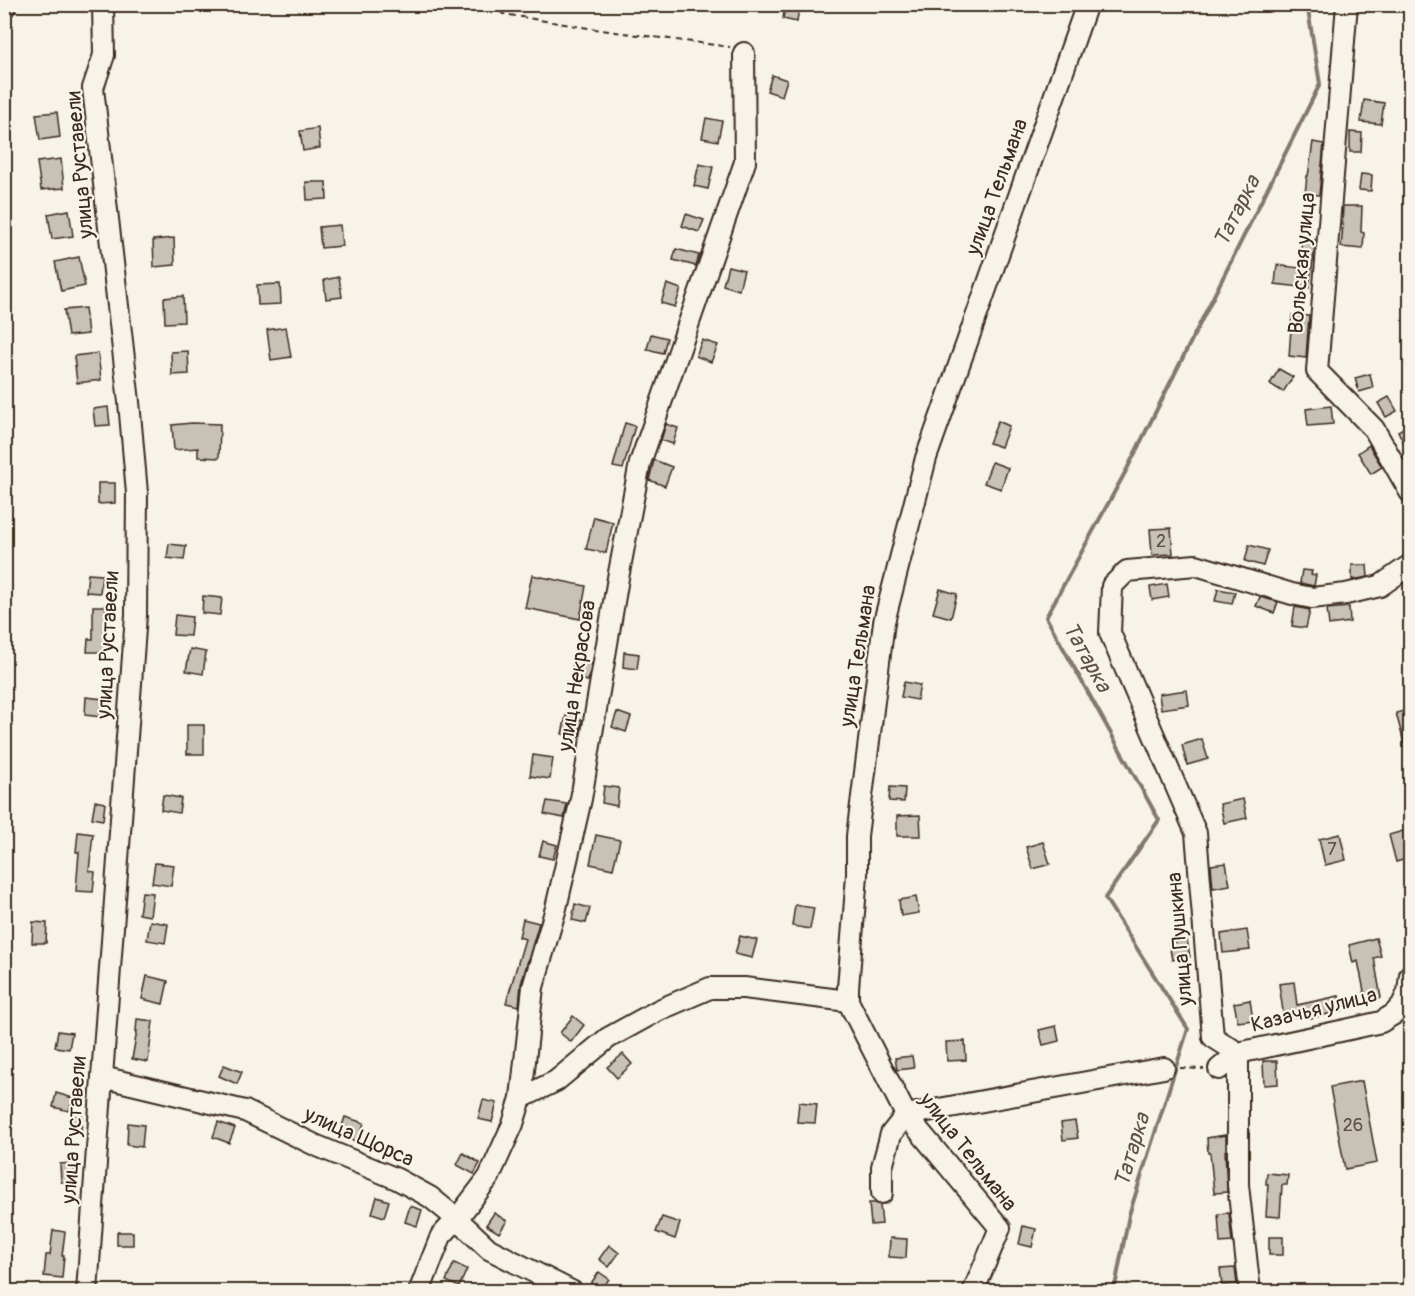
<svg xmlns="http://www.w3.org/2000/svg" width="1415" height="1296" font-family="Pangolin,sans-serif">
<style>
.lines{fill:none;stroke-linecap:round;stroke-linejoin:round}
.stream{stroke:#84786c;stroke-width:4}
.building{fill:#c8c1b6;stroke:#3b2a1e;stroke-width:1.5}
.minor-casing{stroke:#3b2a1e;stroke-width:24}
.path{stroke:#3b2a1e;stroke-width:2;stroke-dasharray:6 4.5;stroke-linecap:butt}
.minor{stroke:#f7f3e8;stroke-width:20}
.labels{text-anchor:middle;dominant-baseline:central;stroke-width:4.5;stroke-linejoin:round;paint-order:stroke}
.number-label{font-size:18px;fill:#5e5044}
.street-label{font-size:21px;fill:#3b2a1e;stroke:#f7f3e8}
.water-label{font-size:22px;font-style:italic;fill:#5f5145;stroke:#f7f3e8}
</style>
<rect width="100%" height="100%" fill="#f7f3e8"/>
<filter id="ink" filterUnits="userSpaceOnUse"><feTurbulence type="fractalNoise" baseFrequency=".0167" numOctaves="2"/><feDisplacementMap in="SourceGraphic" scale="12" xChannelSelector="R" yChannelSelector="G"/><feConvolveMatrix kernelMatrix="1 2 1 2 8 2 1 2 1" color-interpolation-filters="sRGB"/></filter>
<g filter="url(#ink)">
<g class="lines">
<!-- stream -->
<path class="stream" d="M1114,1292L1129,1215L1188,1029L1105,898L1159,820L1046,617L1127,469L1320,84L1307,4"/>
</g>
<!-- building -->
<g class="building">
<path d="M785,5L799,8L797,22L783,19Z"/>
<path d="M772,75L787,80L782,96L767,91Z"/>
<path d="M1364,100L1384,103L1381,124L1361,122Z"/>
<path d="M57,112L60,137L40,140L36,114Z"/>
<path d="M706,118L722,121L718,141L702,138Z"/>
<path d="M318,128L320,148L303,151L300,131Z"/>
<path d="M1350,132L1362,133L1361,152H1350Z"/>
<path d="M1313,142L1324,144L1319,195L1305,194L1307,176H1308Z"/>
<path d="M61,159L64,188L41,190L37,162Z"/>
<path d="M699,164L713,167L708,189L694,186Z"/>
<path d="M1361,174L1372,175L1371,191L1359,190Z"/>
<path d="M306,182H326L327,199L307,200Z"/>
<path d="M1343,206H1362L1361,232L1364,233L1363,249L1341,247L1343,225H1342Z"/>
<path d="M69,210L73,236L52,239L48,214Z"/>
<path d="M686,214L704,220L699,232L682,226Z"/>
<path d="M340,225L342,246L321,248L319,227Z"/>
<path d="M174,238L175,265L154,267L153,240Z"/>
<path d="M1302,239L1316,240L1309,288L1275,284L1277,265L1299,268Z"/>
<path d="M676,249L699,255L696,266L673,260Z"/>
<path d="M79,257L85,286L61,291L55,262Z"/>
<path d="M728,266L744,270L739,290L723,285Z"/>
<path d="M339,277L342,297L326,299L324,280Z"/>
<path d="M280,284L281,304L258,305L257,285Z"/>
<path d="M667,284L681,289L675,307L661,303Z"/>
<path d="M183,296L184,322L165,323L164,298Z"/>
<path d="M85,308L88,334L68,336L64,310Z"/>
<path d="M1292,315L1309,316L1306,358L1289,356Z"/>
<path d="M286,327L291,357L271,360L267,330Z"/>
<path d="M651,334L667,338L663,353L647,349Z"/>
<path d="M702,340L718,345L711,362L696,356Z"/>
<path d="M188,351L189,374L172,375L171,352Z"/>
<path d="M98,353L101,380L77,383L74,356Z"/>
<path d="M1279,369L1293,377L1283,392L1270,384Z"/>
<path d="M1370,374L1373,388L1359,392L1355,378Z"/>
<path d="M1389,397L1397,411L1386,417L1378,403Z"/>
<path d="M1331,406L1333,424L1308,426L1306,409Z"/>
<path d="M108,407L110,425L95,426L93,409Z"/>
<path d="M998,421L1009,426L1001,447L989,443Z"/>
<path d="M192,423L220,424L219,458L198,457V448L174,450L172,425Z"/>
<path d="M625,423L635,426L623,469L613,467Z"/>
<path d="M666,424L678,428L673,444L661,440Z"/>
<path d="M1410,424V456L1398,431Z"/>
<path d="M1369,445L1382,467L1371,474L1358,453Z"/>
<path d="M654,460L672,467L665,486L649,480Z"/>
<path d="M992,462L1008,468L1001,489L984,483Z"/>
<path d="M98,483H115V503L98,504Z"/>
<path d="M594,517L613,522L606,553L586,549Z"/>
<path d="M1171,528L1173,554L1152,555L1150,529Z"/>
<path d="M169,544L186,546L184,560L167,558Z"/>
<path d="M1249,545L1268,550L1263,566L1245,561Z"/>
<path d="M1352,565H1367L1368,577L1352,580Z"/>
<path d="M1302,570L1312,571L1311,575H1316L1314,586L1300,583Z"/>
<path d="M88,574L102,575L100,593L86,592Z"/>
<path d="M532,575L586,586L580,619L525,608Z"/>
<path d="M1167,584L1169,597L1152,600L1150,587Z"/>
<path d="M940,589L957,594L951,618L933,613Z"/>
<path d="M1218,589L1235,592L1232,604L1215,601Z"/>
<path d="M203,596L222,598L220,615L202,613Z"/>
<path d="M1260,597L1278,602L1274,613L1256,606Z"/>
<path d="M93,606H106L105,652H87L88,639H93Z"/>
<path d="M1295,607L1310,610L1306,628L1292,626Z"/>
<path d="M1349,607L1350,622L1329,625L1327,609Z"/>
<path d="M175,615L192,617L190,636L173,635Z"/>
<path d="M190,649L206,652L203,674L186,671Z"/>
<path d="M624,652L639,654L637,669L623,667Z"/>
<path d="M574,659L592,663L588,681L570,677Z"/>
<path d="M904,682L920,685L917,700L901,697Z"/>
<path d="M1187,690L1189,705L1161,709L1159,694Z"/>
<path d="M86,697L103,699L101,717L85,715Z"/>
<path d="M1408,710L1410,718V754H1407L1396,713Z"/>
<path d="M617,712L631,717L626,732L612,727Z"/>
<path d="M566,716L582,720L579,737L562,734Z"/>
<rect x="187" y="725" width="17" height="29"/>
<path d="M1202,739L1208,759L1187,765L1182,745Z"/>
<path d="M533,755L553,758L550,779L530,776Z"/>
<path d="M604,786L619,788L617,806L602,803Z"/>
<path d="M890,787L905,788L904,802L889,801Z"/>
<path d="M163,795L181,798L179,813L161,810Z"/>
<path d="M1243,799L1247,818L1224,823L1220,804Z"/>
<path d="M95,801L105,803L103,820L92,818Z"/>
<path d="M547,801L567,804L564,818L544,814Z"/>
<path d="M920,815L921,836H897V816Z"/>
<path d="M1410,829V858L1396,862L1389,835Z"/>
<path d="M78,832L93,834L89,871L95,872L93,892L76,891L79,852H76Z"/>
<path d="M1340,834L1346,860L1325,865L1319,839Z"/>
<path d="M596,835L620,840L613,869L590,864Z"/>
<path d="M543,841L557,845L553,859L539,856Z"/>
<path d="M1043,842L1050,864L1033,869L1026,847Z"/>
<path d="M155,863L174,865L171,886L152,883Z"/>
<path d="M1226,863L1230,885L1213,888L1211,865Z"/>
<path d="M142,892L153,893L150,916L139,914Z"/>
<path d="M916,897L919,913L901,916L899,900Z"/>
<path d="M575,904L590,908L586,923L572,920Z"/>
<path d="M795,905L814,908L810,929L792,926Z"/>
<path d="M523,919L539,923L521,984L519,1006L506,1003L525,939L519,937Z"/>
<path d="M150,921L168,924L165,943L147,940Z"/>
<path d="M33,922L47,923L46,943H32Z"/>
<path d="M1247,930L1250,950L1223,953L1221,934Z"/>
<path d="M740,936L757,940L752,958L735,954Z"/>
<path d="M1376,938L1381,956L1374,958L1381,998L1366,1001L1358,961L1353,963L1349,945Z"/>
<path d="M1187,940L1190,957L1172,960L1169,943Z"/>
<path d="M147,976L168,981L163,1004L142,999Z"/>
<path d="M1294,982L1297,1005L1339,996L1342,1011L1310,1018L1309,1015L1284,1018L1279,984Z"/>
<path d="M1250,1000L1253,1020L1238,1022L1234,1003Z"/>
<path d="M573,1016L584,1025L571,1042L560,1033Z"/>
<path d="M137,1019L153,1021L148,1062L132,1059L137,1031H136Z"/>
<path d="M1056,1026L1059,1041L1043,1045L1039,1030Z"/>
<path d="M58,1031L72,1033L69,1049L55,1047Z"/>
<path d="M965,1041L966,1060L947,1061L946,1042Z"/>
<path d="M623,1054L632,1064L617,1078L607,1067Z"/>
<path d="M912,1056L914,1068L897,1070L895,1058Z"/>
<path d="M1263,1061H1277L1278,1084L1264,1085Z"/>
<path d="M224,1065L242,1072L237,1084L219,1076Z"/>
<path d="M1362,1081L1377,1163L1345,1169L1330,1087Z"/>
<path d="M56,1093L73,1098L69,1111L53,1107Z"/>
<path d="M483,1100L497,1103L492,1122L478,1119Z"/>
<path d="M799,1102L817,1104L815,1123L797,1122Z"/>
<path d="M72,1116H82L81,1134L71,1133Z"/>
<path d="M345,1117L364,1123L358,1142L339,1135Z"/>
<path d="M1075,1121L1078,1138L1063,1140L1061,1123Z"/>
<path d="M218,1122L235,1128L229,1143L213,1137Z"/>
<path d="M128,1123L144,1125L142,1147L127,1145Z"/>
<path d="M1226,1135V1151H1225L1227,1192L1214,1193L1210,1153H1208L1207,1138Z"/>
<path d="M463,1153L480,1163L474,1174L457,1165Z"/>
<path d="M74,1163L75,1181L61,1182L60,1164Z"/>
<path d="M1267,1173L1288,1175L1287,1185H1282L1280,1217L1266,1216L1268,1184H1266Z"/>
<path d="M377,1197L389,1201L384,1217L372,1213Z"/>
<path d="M869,1203H875L880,1205L882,1224L871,1225Z"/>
<path d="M410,1206L422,1210L417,1226L405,1222Z"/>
<path d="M494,1213L507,1221L499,1233L486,1225Z"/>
<path d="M1229,1213L1232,1242L1220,1243L1218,1214Z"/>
<path d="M662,1217L680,1223L675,1239L656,1232Z"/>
<path d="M1023,1226L1036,1229L1032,1247L1019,1244Z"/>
<path d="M53,1230L65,1232L62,1256H64L62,1278L44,1276L46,1255H50Z"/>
<rect x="117" y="1232" width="16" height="13"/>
<rect x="1269" y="1237" width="14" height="18"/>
<path d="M890,1238L907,1239L906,1258L889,1257Z"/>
<path d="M609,1245L619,1253L609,1267L599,1259Z"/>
<path d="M454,1263L467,1269L459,1287L446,1281Z"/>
<path d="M1235,1268L1237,1284L1222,1285L1220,1269Z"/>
<path d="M599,1272L609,1279L600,1292H596L589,1286Z"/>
</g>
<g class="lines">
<defs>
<g id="minor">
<path d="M1347,4L1317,371L1374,429L1410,492"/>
<path d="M4,8L6,4"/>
<path d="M1219,1069L1238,1053L1350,1029L1381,1022L1394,1014L1402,1005L1408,992L1410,975"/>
<path d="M102,1077L245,1111L315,1145L397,1179L430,1197L457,1219L489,1249L573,1292"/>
<path d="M521,1098L556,1081L608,1038L659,1010L710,988H744L848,1001"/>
<path d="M882,1193V1167L891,1134L906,1115L1164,1068"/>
<path d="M87,1292L102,1077L136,615L137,493L129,402L93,88L104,55L103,4"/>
<path d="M419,1292L441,1236L457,1219L489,1177L513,1124L521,1098L533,987L556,908L581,799L618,578L640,463L745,162L744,53"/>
<path d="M973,1292L1000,1228L906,1115L848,1001V988L857,875V836L884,622L926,458L1087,4"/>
<path d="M1250,1292L1238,1185V1053L1213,1037L1196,833L1110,633L1112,586L1127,571L1196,565L1292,594L1312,598L1346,594L1380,586L1410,565"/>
</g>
</defs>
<!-- minor casing -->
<use href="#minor" class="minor-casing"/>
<!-- path -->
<g class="path">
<path d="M493,4L503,14L601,30L730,47"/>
<path d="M1180,1068L1204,1069"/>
</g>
<!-- minor -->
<use href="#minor" class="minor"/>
</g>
</g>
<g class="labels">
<!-- number labels -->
<g class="number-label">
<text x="1161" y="541">2</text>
<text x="1332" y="849">7</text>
<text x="1353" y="1125">26</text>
</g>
<!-- street labels -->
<g class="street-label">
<text transform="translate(80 165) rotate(-95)">улица Руставели</text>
<text transform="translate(997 187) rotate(-70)">улица Тельмана</text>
<text transform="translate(1302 263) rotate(-85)">Вольская улица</text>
<text transform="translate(108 645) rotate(-87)">улица Руставели</text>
<text transform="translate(858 656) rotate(-81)">улица Тельмана</text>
<text transform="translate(577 676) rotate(-81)">улица Некрасова</text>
<text transform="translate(1180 939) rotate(-95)">улица Пушкина</text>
<text transform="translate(1314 1010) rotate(-14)">Казачья улица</text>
<text transform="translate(74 1130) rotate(-86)">улица Руставели</text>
<text transform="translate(359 1137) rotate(24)">улица Щорса</text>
<text transform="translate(968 1152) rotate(52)">улица Тельмана</text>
</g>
<!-- water labels -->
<g class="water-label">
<text transform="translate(1237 211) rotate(-63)">Татарка</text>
<text transform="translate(1087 657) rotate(61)">Татарка</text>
<text transform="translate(1132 1150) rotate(-73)">Татарка</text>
</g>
</g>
<!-- margin -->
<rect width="1415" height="1296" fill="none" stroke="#f7f3e8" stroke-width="24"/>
<rect x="12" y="12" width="1391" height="1272" fill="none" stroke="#3b2a1e" stroke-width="2" filter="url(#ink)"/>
</svg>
